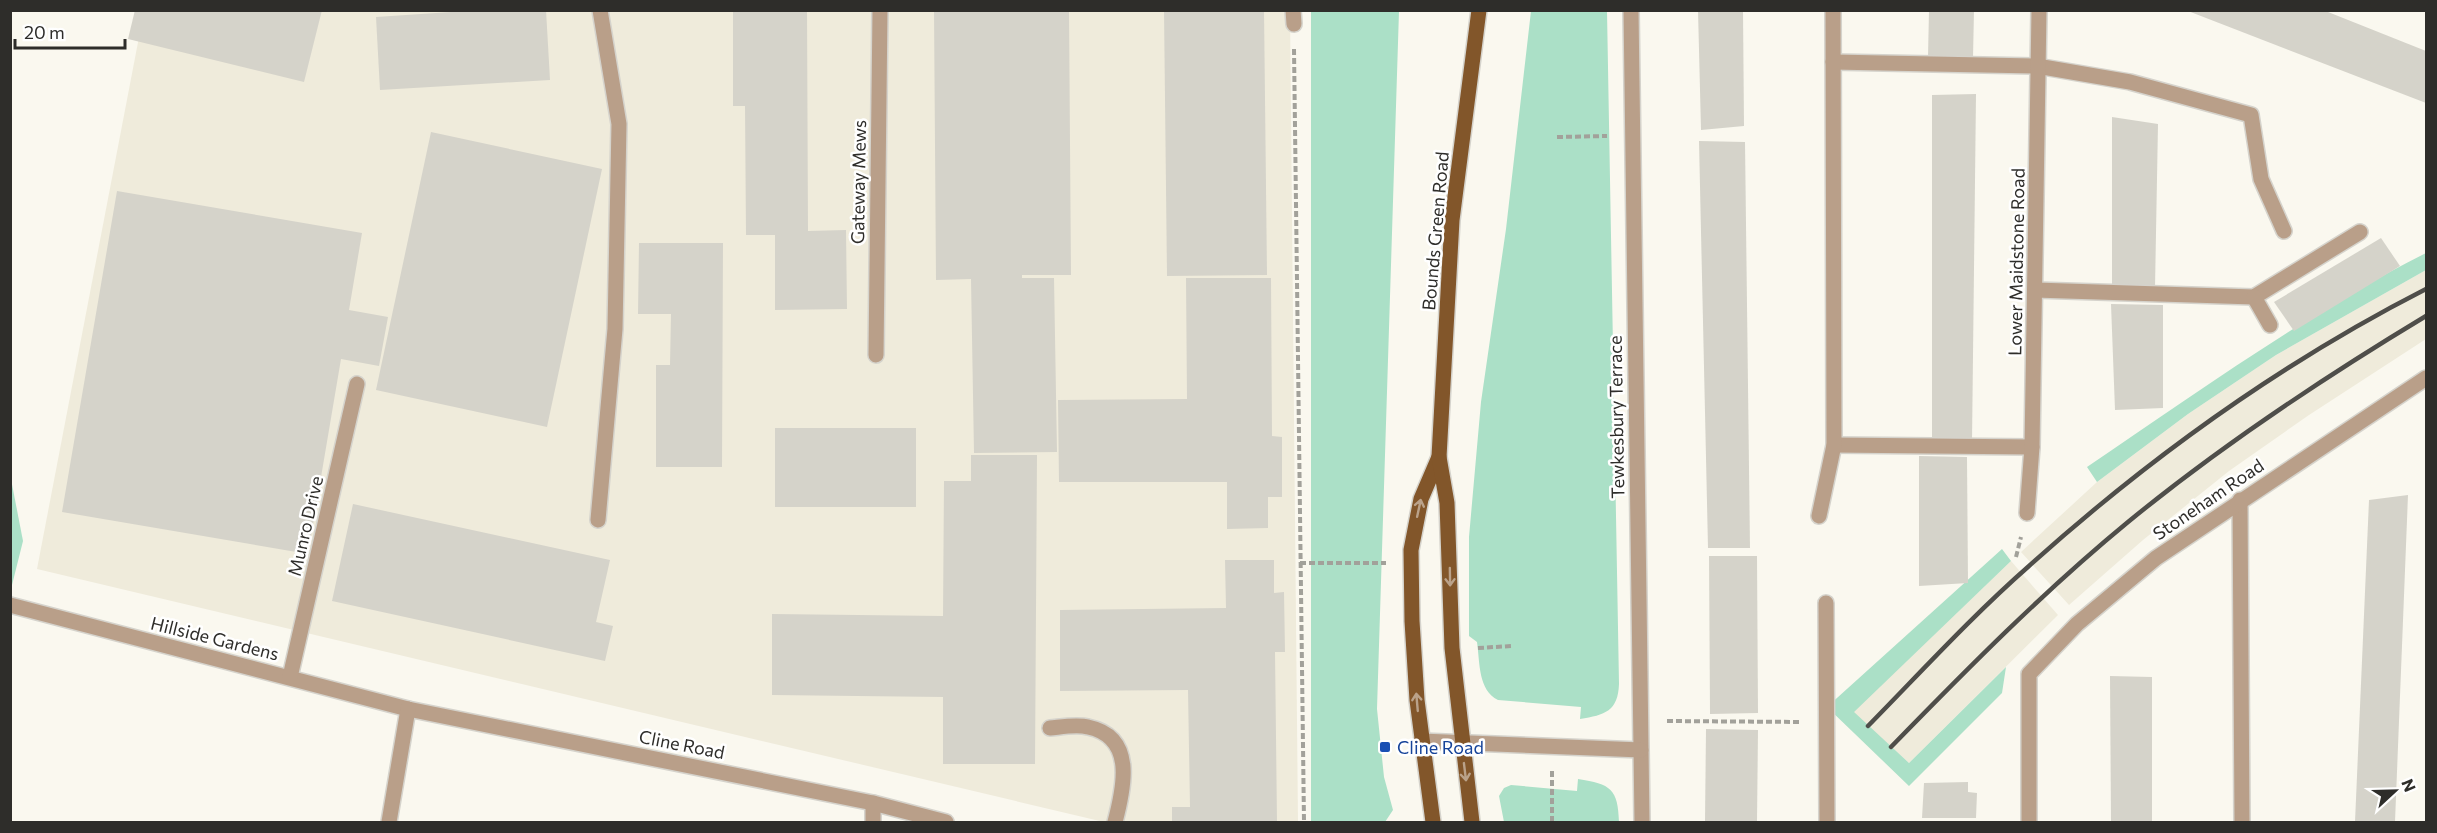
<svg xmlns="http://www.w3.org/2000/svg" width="2437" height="833" font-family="Commissioner,sans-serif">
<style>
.built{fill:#efebdb}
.green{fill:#abe0c7}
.building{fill:#d5d3ca}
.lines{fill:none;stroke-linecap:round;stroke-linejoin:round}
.minor-casing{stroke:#d5d3cc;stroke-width:18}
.major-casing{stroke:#d5d3cc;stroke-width:18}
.path{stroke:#a2a19a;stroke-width:4;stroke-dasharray:6 3;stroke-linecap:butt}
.minor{stroke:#b99f89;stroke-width:15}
.major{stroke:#82562a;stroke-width:15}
.rail{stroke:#4f4e4a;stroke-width:4.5}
.oneway{stroke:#baa28a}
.transit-dot{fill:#1a4fb4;stroke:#fff;stroke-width:2}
.labels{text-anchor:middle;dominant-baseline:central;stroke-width:5;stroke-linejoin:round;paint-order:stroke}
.street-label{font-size:18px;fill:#2e2d2a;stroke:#fff}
.transit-label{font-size:18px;fill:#164399;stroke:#fff;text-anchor:start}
</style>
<rect width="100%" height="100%" fill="#faf8ef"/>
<!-- built -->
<g class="built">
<path d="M144,11H1290L1298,822H1104L37,569Z"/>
<path d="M2426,270V339L2309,415L2229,471L2143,540L2069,605L2021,552L2097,482L2188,414L2276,355Z"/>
<path d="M2011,561L2058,615L1909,763L1853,712Z"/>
</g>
<!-- green -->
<g class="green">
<path d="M1311,11H1399L1377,709L1384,777L1393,810L1385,822H1311Z"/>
<path d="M1531,11H1607L1619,684C1618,711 1605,715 1580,719L1581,707L1498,700C1478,690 1480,663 1477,642L1469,636V537L1481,402L1506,229Z"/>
<path d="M2426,253V270L2276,355L2188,414L2097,482L2087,467C2196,393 2309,312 2426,253Z"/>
<path d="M10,474L23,541L11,589H10Z"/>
<path d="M2002,549L2011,561L1854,712L1909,763L2006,667L2002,693L1909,786L1827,707Z"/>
<path d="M1578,779C1611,784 1618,789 1619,822H1504L1499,796L1504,788L1511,785L1577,791Z"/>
</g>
<!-- building -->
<g class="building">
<path d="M135,10H322L304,82L128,39Z"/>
<path d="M481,10H546L550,80L380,90L376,17Z"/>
<path d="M733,10H807L808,231L846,230L847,309L775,310V235H746L745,106H733Z"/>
<path d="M934,10H1069L1071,275H1022V278H1054L1057,452L974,453L971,279L936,280Z"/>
<path d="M1164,10H1264L1267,275L1167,276Z"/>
<path d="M1698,10H1743L1744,126L1701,130Z"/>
<path d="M1929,10H1974L1973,58L1928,57Z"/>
<path d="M2323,10L2426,51V103L2188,11Z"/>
<path d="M1976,94L1972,443L1932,442V95Z"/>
<path d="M2112,117L2158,124L2155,288L2112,286Z"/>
<path d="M431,132L602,169L547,427L376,390Z"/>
<path d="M1699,141L1745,142L1750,548H1708Z"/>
<path d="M117,191L362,233L349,310L388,317L379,366L341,359L308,554L62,512Z"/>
<path d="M2381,238L2400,266L2294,331L2274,302Z"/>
<path d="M639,243H723L722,467H656V365H670L671,314H638Z"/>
<path d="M1186,278H1271L1272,436L1282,437V497H1268V528L1227,529V482H1059L1058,400L1187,399Z"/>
<path d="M2111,304L2163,305V408L2115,410Z"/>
<rect x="775" y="428" width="141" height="79"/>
<path d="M971,455H1037L1035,764H943V697L772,695V614L943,616L944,481H971Z"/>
<path d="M1919,456L1967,457L1968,583L1919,586Z"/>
<path d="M2408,495L2395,822H2355L2369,500Z"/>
<path d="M353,504L610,560L596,622L613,626L605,661L332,601Z"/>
<path d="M1709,556H1757L1758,713L1710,714Z"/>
<path d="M1225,560H1274V593L1284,592L1285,652H1275L1277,822H1172V807H1190L1188,690L1060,691V610L1226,608Z"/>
<path d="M2110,676L2152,677V822H2111Z"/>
<path d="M1706,729L1758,730L1757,822H1705Z"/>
<path d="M1968,782V792L1977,793L1976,818H1922L1924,783Z"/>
</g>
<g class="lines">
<defs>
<g id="minor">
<path d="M1293,10L1294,24"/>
<path d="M1631,10L1642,822"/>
<path d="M1833,62L2037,66L2130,82L2251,115L2261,179L2284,231"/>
<path d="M2035,290L2254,297L2360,232"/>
<path d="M2254,297L2270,325"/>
<path d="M876,355L880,10"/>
<path d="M1834,445L2032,447"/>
<path d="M2240,500L2242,822"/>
<path d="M2027,513L2032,447L2039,10"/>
<path d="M1819,516L1834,445L1833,10"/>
<path d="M598,520L615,329L619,124L600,10"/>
<path d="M1826,603L1827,822"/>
<path d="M10,605L408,709L873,803L946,822"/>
<path d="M290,677L357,384"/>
<path d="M1050,728C1061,727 1077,724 1088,727C1136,737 1124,788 1115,822"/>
<path d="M1421,741L1641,750"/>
<path d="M873,803V822"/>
<path d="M389,822L408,709"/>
<path d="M2029,822V674L2077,624L2156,558L2426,378"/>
</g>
<g id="major">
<path d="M1433,822L1417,700L1412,621L1411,550L1421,499L1439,457"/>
<path d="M1472,822L1452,648L1447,503L1439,457L1452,220L1479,10"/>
</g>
</defs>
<!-- minor casing -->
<use href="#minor" class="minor-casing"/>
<!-- major casing -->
<use href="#major" class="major-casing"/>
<!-- path -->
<g class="path">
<path d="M1294,49L1304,822"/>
<path d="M1557,137L1607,136"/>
<path d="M2016,557L2021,537"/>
<path d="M1300,563H1386"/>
<path d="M1478,648L1512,646"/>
<path d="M1667,721L1801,722"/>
<path d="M1552,822V771"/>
</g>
<!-- minor -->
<use href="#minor" class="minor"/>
<!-- major -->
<use href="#major" class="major"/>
<!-- rail -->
<g class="rail">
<path d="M1868,726C1921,672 1972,616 2029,566C2149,458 2283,362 2426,289"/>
<path d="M1891,747C1967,669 2044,591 2128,522C2222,445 2323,378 2426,316"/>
</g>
</g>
<!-- one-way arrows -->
<defs><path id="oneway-shaft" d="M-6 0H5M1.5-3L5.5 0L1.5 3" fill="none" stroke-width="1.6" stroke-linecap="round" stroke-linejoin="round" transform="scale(1.5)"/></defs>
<g class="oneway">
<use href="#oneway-shaft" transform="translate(1419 508) rotate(-78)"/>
<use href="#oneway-shaft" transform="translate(1450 577) rotate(89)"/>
<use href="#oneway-shaft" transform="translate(1417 702) rotate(-95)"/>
<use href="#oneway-shaft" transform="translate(1465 772) rotate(83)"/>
</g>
<!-- markers -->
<rect class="transit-dot" x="1379" y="741" width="12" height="12" rx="3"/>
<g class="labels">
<!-- street labels -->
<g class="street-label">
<text transform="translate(858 182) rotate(-89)">Gateway Mews</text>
<text transform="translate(1435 231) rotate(-85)">Bounds Green Road</text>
<text transform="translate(2016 262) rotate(-89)">Lower Maidstone Road</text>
<text transform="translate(1616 417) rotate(-91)">Tewkesbury Terrace</text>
<text transform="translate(2208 499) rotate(-34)">Stoneham Road</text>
<text transform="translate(305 526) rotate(-77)">Munro Drive</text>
<text transform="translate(215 638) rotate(14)">Hillside Gardens</text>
<text transform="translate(682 744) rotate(11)">Cline Road</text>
</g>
<!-- transit labels -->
<g class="transit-label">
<text x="1397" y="747">Cline Road</text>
</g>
</g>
<!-- border -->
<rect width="2437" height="833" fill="none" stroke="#2e2d2a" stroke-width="24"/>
<!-- north arrow -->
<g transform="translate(2395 791) rotate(68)" stroke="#ffffff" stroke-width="4.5" paint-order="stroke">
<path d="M0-4.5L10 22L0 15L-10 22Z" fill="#2e2d2a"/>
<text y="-9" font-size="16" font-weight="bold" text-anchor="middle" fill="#2e2d2a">N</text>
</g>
<!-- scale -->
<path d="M15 39v9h110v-9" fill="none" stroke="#2e2d2a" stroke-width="3"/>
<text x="24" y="39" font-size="18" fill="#2e2d2a" stroke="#ffffff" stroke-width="4.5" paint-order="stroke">20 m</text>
</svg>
